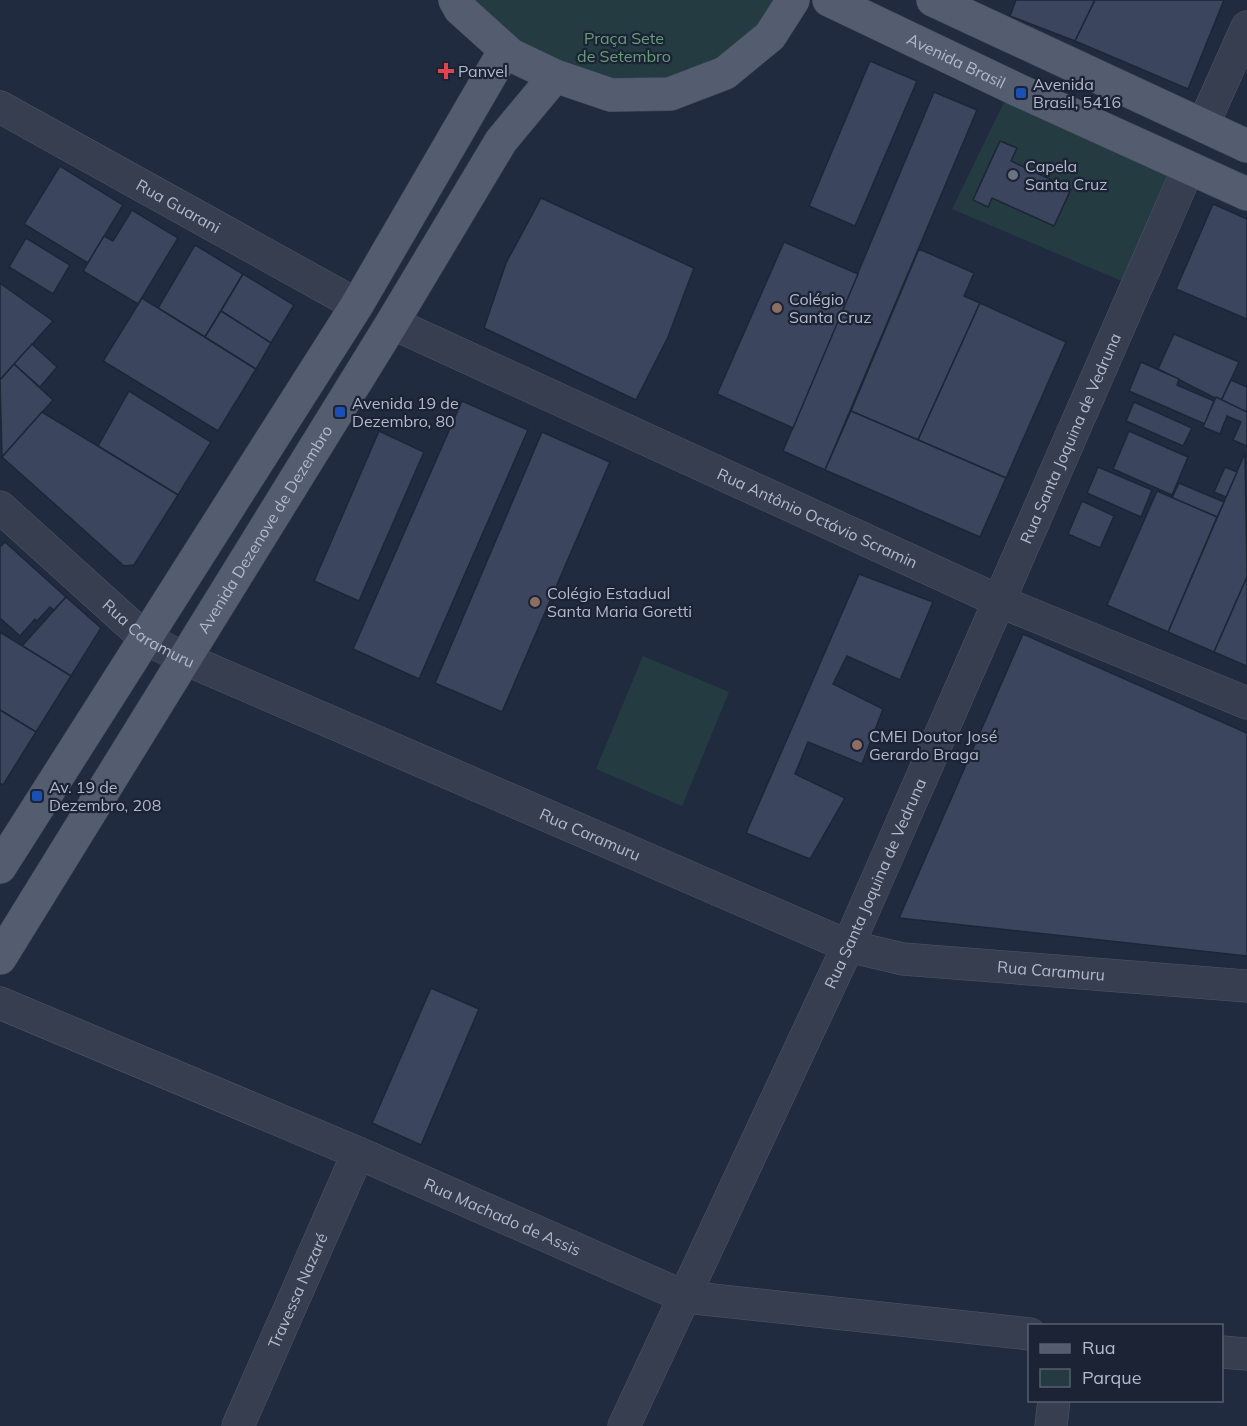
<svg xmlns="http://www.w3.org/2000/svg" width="1247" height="1426" font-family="Mulish,sans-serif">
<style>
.green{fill:#233b41}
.building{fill:#3b465e;stroke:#1d2537;stroke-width:1.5}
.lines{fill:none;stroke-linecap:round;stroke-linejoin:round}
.minor-casing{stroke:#4e5668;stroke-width:33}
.major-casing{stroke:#3f4759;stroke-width:34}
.minor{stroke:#363e50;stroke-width:32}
.major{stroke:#545d70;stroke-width:33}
.health-dot{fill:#e0444e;stroke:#1b2335;stroke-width:2}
.transit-dot{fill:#1a4fb4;stroke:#1b2335;stroke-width:2}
.worship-dot{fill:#6b7280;stroke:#1b2335;stroke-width:2}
.education-dot{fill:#8d6e63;stroke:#1b2335;stroke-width:2}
.labels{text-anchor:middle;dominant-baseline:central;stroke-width:4.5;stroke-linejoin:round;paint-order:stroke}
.park-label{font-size:16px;fill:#669e79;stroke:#1b2335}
.street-label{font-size:16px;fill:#b2b9cb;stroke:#1b2335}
.poi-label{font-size:16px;fill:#b2b9cb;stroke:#1b2335;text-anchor:start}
</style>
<rect width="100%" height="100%" fill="#212b40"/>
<!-- green -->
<g class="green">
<path d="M455,0H793L770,36L670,94L555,76Z"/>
<path d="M1008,94L1180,174L1131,285L952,209Z"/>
<path d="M643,656L729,692L682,806L596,769Z"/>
</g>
<!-- building -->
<g class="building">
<path d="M1016,0H1095L1075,41L1010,16Z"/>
<path d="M1095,0H1224L1188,89L1075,41Z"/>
<path d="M870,61L917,81L855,226L809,206Z"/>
<path d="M934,92L977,110L825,470L783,451Z"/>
<path d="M1000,141L1017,148L1011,161L1071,189L1054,226L992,198L988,207L973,200Z"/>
<path d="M60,166L123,205L88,263L24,224Z"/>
<path d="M541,198L694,268L668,337L636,400L484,328L506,263Z"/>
<path d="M1213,204L1247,219V319L1176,289Z"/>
<path d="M132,210L178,238L138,304L83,271L104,236L113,241Z"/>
<path d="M26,238L70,265L53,294L9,267Z"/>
<path d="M784,242L858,274L793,428L717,394Z"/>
<path d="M195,245L243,274L205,337L158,308Z"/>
<path d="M919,249L974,273L964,296L980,303L918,440L851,411Z"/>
<path d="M243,274L294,305L271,343L221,311Z"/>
<path d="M0,283L53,321L0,380Z"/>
<path d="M142,298L256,369L218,431L103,361Z"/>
<path d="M980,303L1066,342L1006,478L918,440Z"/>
<path d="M221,311L271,343L256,369L205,337Z"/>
<path d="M1174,334L1239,362L1221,401L1158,369Z"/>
<path d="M32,344L57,367L40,387L14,364Z"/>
<path d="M1141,362L1179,379L1177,385L1214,401L1205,424L1129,391Z"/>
<path d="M14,364L53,400L2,457L0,380Z"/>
<path d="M1231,380L1247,387V412L1221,401Z"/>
<path d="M129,391L211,442L178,495L98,446Z"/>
<path d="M1216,397L1247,412V446L1233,440L1241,422L1227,416L1220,434L1203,427Z"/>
<path d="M462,401L528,430L419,679L353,649Z"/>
<path d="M1134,402L1192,428L1183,446L1126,421Z"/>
<path d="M851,411L1006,478L980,537L825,470Z"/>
<path d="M42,412L178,495L134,565L124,566L2,457Z"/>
<path d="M379,431L424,452L359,601L314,581Z"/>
<path d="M1129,431L1188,457L1172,495L1113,469Z"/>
<path d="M542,432L610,462L502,712L435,683Z"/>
<path d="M1245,453L1247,577L1214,652L1168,632Z"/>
<path d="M1098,467L1152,490L1141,517L1087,493Z"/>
<path d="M1225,467L1237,472L1226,497L1214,492Z"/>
<path d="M1179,483L1224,502L1217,517L1172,498Z"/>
<path d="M1157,491L1217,517L1168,632L1107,605Z"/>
<path d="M1082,501L1114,516L1100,548L1068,534Z"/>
<path d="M5,542L66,597L54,610L50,607L37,621L35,619L20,636L0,618V547Z"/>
<path d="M859,574L933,602L900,680L847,656L833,684L883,709L862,764L808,742L795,774L845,798L810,859L746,833Z"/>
<path d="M1247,577V666L1214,652Z"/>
<path d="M66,597L101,628L71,676L22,646Z"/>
<path d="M0,632L71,676L36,732L0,710Z"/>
<path d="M1023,634L1247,733V956L899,918Z"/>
<path d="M0,710L36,732L3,785L0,783Z"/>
<path d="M431,988L479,1009L421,1145L372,1123Z"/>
</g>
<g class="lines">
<defs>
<g id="minor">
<path id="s1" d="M0,107L357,305"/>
<path d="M1203,125L1247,27"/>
<path id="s2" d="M392,323L999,601L1247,703"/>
<path id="s3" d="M0,507L145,638L183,658L848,946L903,959L1247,986"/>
<path id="s4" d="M0,1003L358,1153L685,1297L1030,1334"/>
<path d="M1222,1352L1247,1354"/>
<path id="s5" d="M238,1426L358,1153"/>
<path id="s6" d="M624,1426L848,946L1188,169"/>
<path d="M1051,1426L1054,1400"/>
</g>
<g id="major">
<path d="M455,0L460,9L511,55L555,76L611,95L670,94L725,73L770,36L793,0"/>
<path id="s7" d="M829,0L1020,91L1247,194"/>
<path d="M933,0L1247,146"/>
<path d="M0,867L357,305L505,50"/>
<path id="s8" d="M0,958L392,323L501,141L555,76"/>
</g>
</defs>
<!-- minor casing -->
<use href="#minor" class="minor-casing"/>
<!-- major casing -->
<use href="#major" class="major-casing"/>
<!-- minor -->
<use href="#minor" class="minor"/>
<!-- major -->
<use href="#major" class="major"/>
</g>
<!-- markers -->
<path class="health-dot" d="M443 62h6v6h6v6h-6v6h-6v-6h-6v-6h6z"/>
<g class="transit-dot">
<rect x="1015" y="87" width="12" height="12" rx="3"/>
<rect x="334" y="406" width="12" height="12" rx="3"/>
<rect x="31" y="790" width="12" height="12" rx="3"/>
</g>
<circle class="worship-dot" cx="1013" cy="175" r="6"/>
<g class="education-dot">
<circle cx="777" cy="308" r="6"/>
<circle cx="535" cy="602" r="6"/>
<circle cx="857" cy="745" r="6"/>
</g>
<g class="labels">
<!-- park labels -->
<g class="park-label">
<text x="624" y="38">Praça Sete<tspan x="624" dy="18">de Setembro</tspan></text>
</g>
<!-- street labels -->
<g class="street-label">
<text stroke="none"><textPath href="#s7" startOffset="141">Avenida Brasil</textPath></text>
<text stroke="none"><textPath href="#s1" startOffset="204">Rua Guarani</textPath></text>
<text stroke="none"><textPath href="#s6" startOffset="1084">Rua Santa Joquina de Vedruna</textPath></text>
<text stroke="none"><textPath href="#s2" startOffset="468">Rua Antônio Octávio Scramin</textPath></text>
<text stroke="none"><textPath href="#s8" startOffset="504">Avenida Dezenove de Dezembro</textPath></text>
<text stroke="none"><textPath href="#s3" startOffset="196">Rua Caramuru</textPath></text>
<text stroke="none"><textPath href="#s3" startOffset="682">Rua Caramuru</textPath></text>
<text stroke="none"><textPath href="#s6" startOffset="598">Rua Santa Joquina de Vedruna</textPath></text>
<text stroke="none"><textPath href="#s3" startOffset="1168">Rua Caramuru</textPath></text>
<text stroke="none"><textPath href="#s4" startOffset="546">Rua Machado de Assis</textPath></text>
<text stroke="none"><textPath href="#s5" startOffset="148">Travessa Nazaré</textPath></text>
</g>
<!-- poi labels -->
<g class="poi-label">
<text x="458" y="71">Panvel</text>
<text x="1033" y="84">Avenida<tspan x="1033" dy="18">Brasil, 5416</tspan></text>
<text x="1025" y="166">Capela<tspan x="1025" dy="18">Santa Cruz</tspan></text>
<text x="789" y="299">Colégio<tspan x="789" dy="18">Santa Cruz</tspan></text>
<text x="352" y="403">Avenida 19 de<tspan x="352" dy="18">Dezembro, 80</tspan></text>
<text x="547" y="593">Colégio Estadual<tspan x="547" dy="18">Santa Maria Goretti</tspan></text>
<text x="869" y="736">CMEI Doutor José<tspan x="869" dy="18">Gerardo Braga</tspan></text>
<text x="49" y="787">Av. 19 de<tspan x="49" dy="18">Dezembro, 208</tspan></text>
</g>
</g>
<!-- legend -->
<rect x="1028" y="1324" width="195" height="78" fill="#1b2335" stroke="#575f71" stroke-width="1.5"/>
<rect x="1040" y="1344" width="30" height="9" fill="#545d70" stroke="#575f71" stroke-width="1.5"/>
<text x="1082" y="1354" font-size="18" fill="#b2b9cb">Rua</text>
<rect x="1040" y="1369" width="30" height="18" fill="#233b41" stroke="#575f71" stroke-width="1.5"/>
<text x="1082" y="1384" font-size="18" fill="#b2b9cb">Parque</text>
</svg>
